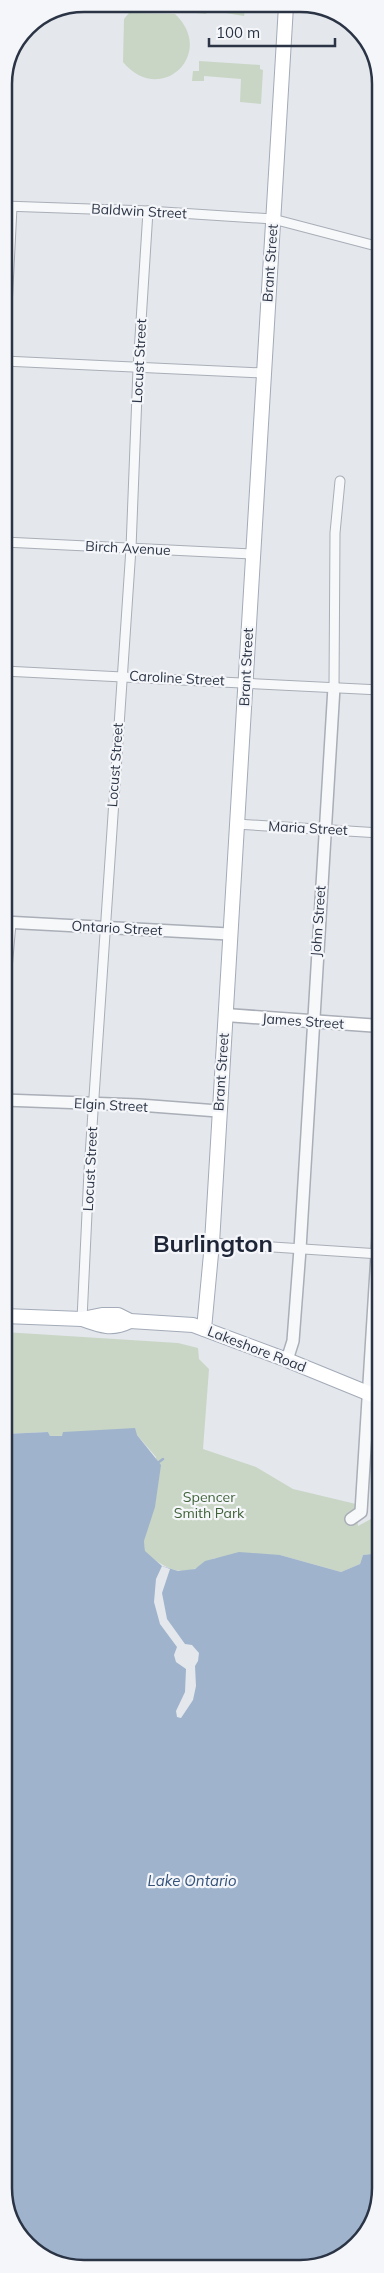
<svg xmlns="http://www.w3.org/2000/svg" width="384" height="2273" font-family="Mulish,sans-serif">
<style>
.green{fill:#c9d6c5}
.water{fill:#9fb4cc}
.pier{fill:#e4e7ec}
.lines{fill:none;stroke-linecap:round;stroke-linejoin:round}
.stream{stroke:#9fb4cc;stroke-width:2.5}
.minor-casing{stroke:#a9aeb7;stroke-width:11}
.tertiary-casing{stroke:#a9aeb7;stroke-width:14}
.secondary-casing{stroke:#a9aeb7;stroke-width:15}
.primary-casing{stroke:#a3abb8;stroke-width:16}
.minor{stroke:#f7f8fa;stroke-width:9}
.tertiary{stroke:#f7f8fa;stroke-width:11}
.secondary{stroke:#fff;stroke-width:12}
.primary{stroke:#fff;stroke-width:14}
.labels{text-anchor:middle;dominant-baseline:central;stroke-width:4.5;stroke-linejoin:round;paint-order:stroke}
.street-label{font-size:14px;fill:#2b3445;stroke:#f4f6f9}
.park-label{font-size:14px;fill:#3f6138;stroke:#f4f6f9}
.water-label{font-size:15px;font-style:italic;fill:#34527a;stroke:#f4f6f9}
.town-label{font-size:24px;font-weight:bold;fill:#1d2536;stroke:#f4f6f9}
.rim{fill:none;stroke:#2b3445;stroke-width:2.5}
</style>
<rect width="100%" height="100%" fill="#e4e7ec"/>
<!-- green -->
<g class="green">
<path d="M196,5L246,6L244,16L207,10L206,14L196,13Z"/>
<path d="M129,13L175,14C217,54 160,107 123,62L124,19Z"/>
<path d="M199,61L260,65V69L263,70L261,104L240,102L241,79L204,76V81H192L193,71H199Z"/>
<path d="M4,1332L178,1343L198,1348L199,1359L209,1369L203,1449L256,1467L293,1489L356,1504L358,1526L380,1514V1553L363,1555L360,1564L341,1572L280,1555L215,1558C207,1561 201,1567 194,1569C174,1576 159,1563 145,1552L144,1541L156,1457L137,1435L50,1436L48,1432L4,1434Z"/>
</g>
<!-- water -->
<path class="water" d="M135,1428L137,1435L161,1465L155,1507L144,1541L145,1551L162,1566L178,1571L195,1569L205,1561L239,1552L280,1555L341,1572L360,1564L363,1555L380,1553V2189L360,2242L310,2269L68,2268L24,2242L4,2199V1434L48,1432L50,1436H62L63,1432Z"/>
<!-- pier -->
<path class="pier" d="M162,1566L170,1569L162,1593L167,1619L185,1644L192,1645L199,1653L198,1661L195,1666L196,1686L193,1700L181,1718L177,1717L176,1711L185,1692L186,1669L176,1662L174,1655L177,1647L160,1624L154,1602L156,1579Z"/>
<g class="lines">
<!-- stream -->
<path class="stream" d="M159,1462L163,1459"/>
<defs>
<g id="minor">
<path d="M4,206L148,211L273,219L380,247"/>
<path d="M4,361L263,373"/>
<path d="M4,368L12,207"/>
<path d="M4,542L252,554"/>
<path d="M4,671L380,690"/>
<path d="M334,687L335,533L340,481"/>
<path d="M236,824L380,833"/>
<path d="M4,1004L11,923"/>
<path d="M212,1243L380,1254"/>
<path d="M82,1319L89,1171L131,548L138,369L148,211"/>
</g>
<g id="tertiary">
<path d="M4,922L229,934"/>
<path d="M4,1100L139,1105L218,1111"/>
<path d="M287,1360L293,1341L300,1249L334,687"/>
<path d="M351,1519L361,1512L380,1206"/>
</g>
<path id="secondary" d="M226,1015L380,1026"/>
<g id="primary">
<path d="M4,1316L82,1319L102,1315H118L130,1321L193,1325L287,1360L380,1398"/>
<path d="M82,1319C101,1326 112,1330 130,1321"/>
<path d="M204,1329L212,1243L286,6"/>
</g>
</defs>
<!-- minor casing -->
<use href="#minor" class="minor-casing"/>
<!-- tertiary casing -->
<use href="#tertiary" class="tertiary-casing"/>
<!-- secondary casing -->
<use href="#secondary" class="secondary-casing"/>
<!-- primary casing -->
<use href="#primary" class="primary-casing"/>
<!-- minor -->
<use href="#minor" class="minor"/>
<!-- tertiary -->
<use href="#tertiary" class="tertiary"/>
<!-- secondary -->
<use href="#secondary" class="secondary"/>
<!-- primary -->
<use href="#primary" class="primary"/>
</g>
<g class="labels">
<!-- street labels -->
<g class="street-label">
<text transform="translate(139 211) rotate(3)">Baldwin Street</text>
<text transform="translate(270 263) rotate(-86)">Brant Street</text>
<text transform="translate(139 361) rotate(-87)">Locust Street</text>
<text transform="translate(128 548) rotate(3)">Birch Avenue</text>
<text transform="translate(246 667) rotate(-87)">Brant Street</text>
<text transform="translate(177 678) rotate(3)">Caroline Street</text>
<text transform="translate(115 765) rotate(-86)">Locust Street</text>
<text transform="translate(308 828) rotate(3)">Maria Street</text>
<text transform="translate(318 921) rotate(-86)">John Street</text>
<text transform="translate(117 928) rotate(3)">Ontario Street</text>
<text transform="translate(303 1021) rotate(4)">James Street</text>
<text transform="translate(221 1072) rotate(-86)">Brant Street</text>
<text transform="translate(111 1105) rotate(3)">Elgin Street</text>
<text transform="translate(90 1169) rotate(-87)">Locust Street</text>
<text transform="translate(257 1349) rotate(21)">Lakeshore Road</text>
</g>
<!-- park labels -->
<g class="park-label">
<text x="209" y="1497">Spencer<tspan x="209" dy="16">Smith Park</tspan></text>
</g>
<!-- water labels -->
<g class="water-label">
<text x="192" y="1880">Lake Ontario</text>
</g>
<!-- town labels -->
<g class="town-label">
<text x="213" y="1243">Burlington</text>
</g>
</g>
<!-- crop -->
<path d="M0 0H384V2273H0ZM84 12H300A72 72 0 0 1 372 84V2188A72 72 0 0 1 300 2260H84A72 72 0 0 1 12 2188V84A72 72 0 0 1 84 12Z" fill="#f4f6f9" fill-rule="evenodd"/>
<path class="rim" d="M84 12H300A72 72 0 0 1 372 84V2188A72 72 0 0 1 300 2260H84A72 72 0 0 1 12 2188V84A72 72 0 0 1 84 12Z"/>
<!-- scale -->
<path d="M209 38v8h126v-8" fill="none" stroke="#2b3445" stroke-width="2.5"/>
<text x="216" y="38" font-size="15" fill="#2b3445" stroke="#f4f6f9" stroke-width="4" paint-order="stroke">100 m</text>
</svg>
